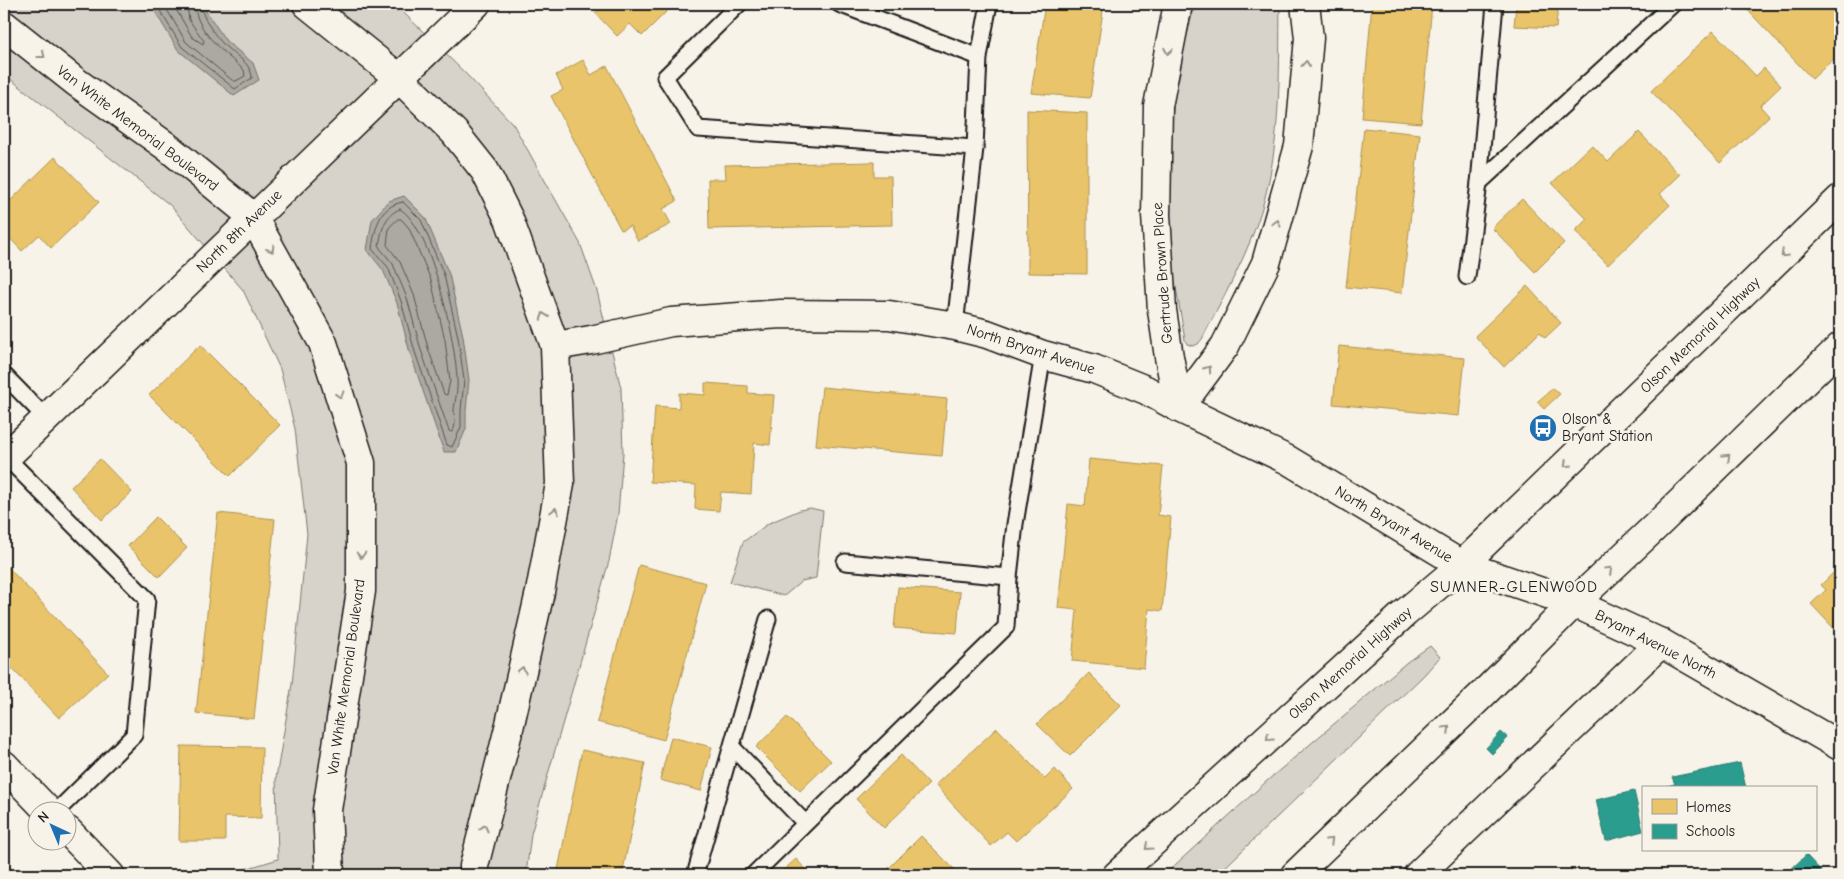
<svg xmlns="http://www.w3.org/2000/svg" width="1844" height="879" font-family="'Comic Neue',sans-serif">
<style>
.green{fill:#d7d3cb;stroke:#7a7874}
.water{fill:#aca9a2;stroke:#72716c}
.homes{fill:#e9c46a;stroke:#ac9253}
.schools{fill:#2a9d8f;stroke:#26766c}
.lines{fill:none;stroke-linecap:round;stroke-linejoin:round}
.shore{stroke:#565452;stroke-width:1}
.service-casing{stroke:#1c1c1c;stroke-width:19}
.minor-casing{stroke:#1c1c1c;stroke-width:31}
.tertiary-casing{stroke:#1c1c1c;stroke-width:31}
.primary-casing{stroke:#1c1c1c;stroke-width:31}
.service{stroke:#f7f3e8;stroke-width:15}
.minor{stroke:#f7f3e8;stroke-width:28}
.tertiary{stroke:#f7f3e8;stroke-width:28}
.primary{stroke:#f7f3e8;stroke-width:28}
.oneway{stroke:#94928c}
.labels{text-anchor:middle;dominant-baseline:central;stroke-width:5;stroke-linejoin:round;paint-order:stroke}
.street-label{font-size:15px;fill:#1c1c1c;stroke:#f7f3e8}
.poi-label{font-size:15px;fill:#1c1c1c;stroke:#f7f3e8;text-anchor:start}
.neighbourhood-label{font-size:16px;letter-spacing:1px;fill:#1c1c1c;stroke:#f7f3e8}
</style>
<rect width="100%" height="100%" fill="#f7f3e8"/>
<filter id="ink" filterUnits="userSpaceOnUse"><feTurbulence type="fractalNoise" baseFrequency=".02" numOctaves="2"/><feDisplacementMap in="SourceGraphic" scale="10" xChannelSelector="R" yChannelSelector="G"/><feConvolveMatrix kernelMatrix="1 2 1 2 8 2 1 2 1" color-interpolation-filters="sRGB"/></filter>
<g filter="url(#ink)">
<!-- green -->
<g class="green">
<path d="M4,4H411L403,12L468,76L513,124L580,243L597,291L621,388L623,453L618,514L609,561L531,834L526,875H173L239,871L278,859L276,778L292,684L307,534L295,429L280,369L243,290L170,205L4,74Z"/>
<path d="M1195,4H1280C1279,77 1282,156 1256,226C1242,265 1221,302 1202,339L1198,344L1193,346L1187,344L1185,340L1171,258L1168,165L1176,77Z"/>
<path d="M810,508L823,511L816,578L802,581L784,596L730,582L743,542L769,523L800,510Z"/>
<path d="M1430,646L1440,657L1424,675L1217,875H1164L1268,780L1407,662Z"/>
</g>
<!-- water -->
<g class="water">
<path d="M155,4H206V11L226,41L253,63L259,80L234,96L178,50L154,10Z"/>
<path d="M404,196L425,217L449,274L463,336L469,380L466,411V429L456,452H444L410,353L397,303L383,270L367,250L372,220L389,201Z"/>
</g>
<!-- homes -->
<g class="homes">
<path d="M605,4H674L642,36L630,24L617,36L595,13Z"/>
<path d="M1045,4H1104L1090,98L1031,93Z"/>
<path d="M1372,4H1432L1421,123L1362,118Z"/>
<path d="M1516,4H1558L1556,28L1514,26Z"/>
<path d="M1630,4H1642L1636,10Z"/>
<path d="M1742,4H1840V53L1812,79Z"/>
<path d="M1713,31L1756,76L1764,68L1781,86L1760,106L1769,116L1720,163L1651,91Z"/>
<path d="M583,60L591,75L607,66L677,201L663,209L671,224L638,241L630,226L621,230L551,96L563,90L556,75Z"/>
<path d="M1027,110L1087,113V274L1028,273Z"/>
<path d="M1364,128L1420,134L1402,293L1346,287Z"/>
<path d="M1639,132L1680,175L1660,194L1670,205L1608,265L1575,231L1587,219L1552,183L1592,145L1608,162Z"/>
<path d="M55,157L99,202L51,248L39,235L22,251L4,232V207Z"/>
<path d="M874,162V176H891L892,225L709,229L708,179H726L725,165Z"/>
<path d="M1522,199L1564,243L1535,272L1492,228Z"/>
<path d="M1527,286L1561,323L1545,338L1540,332L1504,367L1475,336Z"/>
<path d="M200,345L280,425L230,476L149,395Z"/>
<path d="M1339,346L1465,358L1459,416L1333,404Z"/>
<path d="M705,383L748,386V393L774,395L770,445L754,443L751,494L721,492L719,511L695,509L696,485L650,482L655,406L679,408V393L705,395Z"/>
<path d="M822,387L947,399L942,456L816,445Z"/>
<path d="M1553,388L1560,394L1544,409L1537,402Z"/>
<path d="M100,459L132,492L102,520L71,487Z"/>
<path d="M1089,459L1163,466L1158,515L1171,517L1162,611L1149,609L1144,668L1072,661L1077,610L1058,608L1068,504L1085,506Z"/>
<path d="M218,513L275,519L254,719L196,713Z"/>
<path d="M156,517L187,548L159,577L128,546Z"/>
<path d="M4,563L108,673L59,718L4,660Z"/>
<path d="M639,565L706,583L664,740L597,722Z"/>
<path d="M1833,573L1840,580V635L1811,604L1826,590L1821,585Z"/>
<path d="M898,587L960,592L957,633L894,628Z"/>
<path d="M1089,673L1121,705L1070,756L1037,724Z"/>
<path d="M787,717L831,761L800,791L756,747Z"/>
<path d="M997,728L1045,779L1055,769L1073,789L1016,841L1007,832L991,846L935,785Z"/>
<path d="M671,737L712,747L701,791L660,780Z"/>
<path d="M181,746L262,747L261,818L225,817V841H179Z"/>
<path d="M582,750L645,763L622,875H557Z"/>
<path d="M901,755L929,784L884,828L856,799Z"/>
<path d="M921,836L960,875H882Z"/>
<path d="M796,859L811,875H778Z"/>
</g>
<!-- schools -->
<g class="schools">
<path d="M1501,732L1508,738L1492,754L1486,748Z"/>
<path d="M1740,763L1746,788H1659L1675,784L1672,777Z"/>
<path d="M1634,791L1643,831L1606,841L1596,800Z"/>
<path d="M1806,855L1825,875H1785Z"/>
</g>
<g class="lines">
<!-- shore -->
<g class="shore">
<path d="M159,4V9L182,47L235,89L252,78C251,61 234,56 223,44C214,34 201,17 201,4"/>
<path d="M166,4V8L186,42L233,81H236L245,76L244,70C226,54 194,30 195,4"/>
<path d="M173,4L192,37L203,44L204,41L189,20L187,4"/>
<path d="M403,202L421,220L444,275L458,337L464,380L461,410V427L452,447L447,445L415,352L401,301L388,267L372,249C375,228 379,206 403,202Z"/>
<path d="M400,209C432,227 456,344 457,380C458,390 455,400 454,410C454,418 457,426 452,432L449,431L421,350L407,298L393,264L379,247C381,232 384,215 400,209Z"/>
<path d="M398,219H401L409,228L431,280L445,340L450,381L447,395L444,394L428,348L414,295L400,262L387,245L389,228Z"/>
</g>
<defs>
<g id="service">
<path d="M739,4L665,77L698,129L975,148L955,326"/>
<path d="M839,4L979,57L989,4"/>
<path d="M975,148L979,57"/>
<path d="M1479,183L1495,4"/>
<path d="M1467,277L1479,183L1673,4"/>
<path d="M4,375L46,418"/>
<path d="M6,457L147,599L134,735L56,812"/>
<path d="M1009,577L1015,524L1043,355"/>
<path d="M732,747L805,823"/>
<path d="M695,875L768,619"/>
<path d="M753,875L1006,627L1009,577L845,562"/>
</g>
<g id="minor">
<path d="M1178,4L1158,106L1156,215L1162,310L1169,357L1179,408"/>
<path d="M555,346L591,340L671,322L781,314L889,315L955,326L987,334L1043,355L1094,369L1146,390L1179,408L1288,460L1462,565L1574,603L1661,643L1840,746"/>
<path d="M1179,408L1225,346L1266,263L1299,146L1309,38L1305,4"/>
<path d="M4,459L476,4"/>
<path d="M4,765L49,812"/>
<path d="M68,831L110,875"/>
<path d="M1418,875L1661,643"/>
</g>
<g id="tertiary">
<path d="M307,4L399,78L454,132L485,171L509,219L555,346L560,484L540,592L510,724L474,866V875"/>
<path d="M4,25L76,82L166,146L253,217L323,343L361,463V591L327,810L330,875"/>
</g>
<g id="primary">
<path d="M1117,875L1405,613L1462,565L1840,199"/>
<path d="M1295,875L1487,690L1574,603L1656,526L1840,347"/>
</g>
</defs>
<!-- service casing -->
<use href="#service" class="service-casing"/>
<!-- minor casing -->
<use href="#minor" class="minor-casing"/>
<!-- tertiary casing -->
<use href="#tertiary" class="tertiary-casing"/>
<!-- primary casing -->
<use href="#primary" class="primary-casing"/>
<!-- service -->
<use href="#service" class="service"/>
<!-- minor -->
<use href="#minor" class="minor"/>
<!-- tertiary -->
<use href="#tertiary" class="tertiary"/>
<!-- primary -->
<use href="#primary" class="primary"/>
</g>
<!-- one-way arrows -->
<defs><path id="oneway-chevron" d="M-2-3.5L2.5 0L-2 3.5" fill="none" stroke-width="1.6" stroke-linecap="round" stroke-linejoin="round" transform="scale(1.25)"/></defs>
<g class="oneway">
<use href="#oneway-chevron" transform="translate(1168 51) rotate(100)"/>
<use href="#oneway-chevron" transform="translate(42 55) rotate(38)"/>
<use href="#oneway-chevron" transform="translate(1306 64) rotate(-85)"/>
<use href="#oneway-chevron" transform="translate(1277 223) rotate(-74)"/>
<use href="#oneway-chevron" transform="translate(271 249) rotate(61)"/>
<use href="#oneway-chevron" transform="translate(1784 254) rotate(136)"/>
<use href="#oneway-chevron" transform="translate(544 316) rotate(-110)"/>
<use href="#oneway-chevron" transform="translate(1208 369) rotate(-55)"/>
<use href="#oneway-chevron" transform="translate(340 395) rotate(73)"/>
<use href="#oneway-chevron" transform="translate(1727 457) rotate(-44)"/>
<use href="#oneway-chevron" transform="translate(1567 464) rotate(136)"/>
<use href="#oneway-chevron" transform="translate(555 511) rotate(-79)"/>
<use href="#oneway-chevron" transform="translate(361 555) rotate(90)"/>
<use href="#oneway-chevron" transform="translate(1609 570) rotate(-43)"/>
<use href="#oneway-chevron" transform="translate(522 670) rotate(-77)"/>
<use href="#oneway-chevron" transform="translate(1447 729) rotate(-44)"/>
<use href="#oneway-chevron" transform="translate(1269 738) rotate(138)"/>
<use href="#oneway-chevron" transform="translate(484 828) rotate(-76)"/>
<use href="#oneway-chevron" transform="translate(1330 841) rotate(-44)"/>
<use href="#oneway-chevron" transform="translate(1148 847) rotate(138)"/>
</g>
</g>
<!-- icons -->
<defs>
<symbol id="bus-disc" viewBox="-11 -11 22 22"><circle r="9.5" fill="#1f6fb2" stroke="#f7f3e8"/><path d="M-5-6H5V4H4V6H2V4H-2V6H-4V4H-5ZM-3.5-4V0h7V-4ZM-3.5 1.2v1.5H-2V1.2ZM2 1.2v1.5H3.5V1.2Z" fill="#fff"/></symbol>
</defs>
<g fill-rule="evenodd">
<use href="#bus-disc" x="1527" y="412" width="32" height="32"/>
</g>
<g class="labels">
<!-- street labels -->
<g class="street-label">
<text transform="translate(138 128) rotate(37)">Van White Memorial Boulevard</text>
<text transform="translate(239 231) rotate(-44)">North 8th Avenue</text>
<text transform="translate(1162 273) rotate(-94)">Gertrude Brown Place</text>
<text transform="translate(1700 335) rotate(-44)">Olson Memorial Highway</text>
<text transform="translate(1031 349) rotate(18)">North Bryant Avenue</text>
<text transform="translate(1394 524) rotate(31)">North Bryant Avenue</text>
<text transform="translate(1656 644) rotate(27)">Bryant Avenue North</text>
<text transform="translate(1350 663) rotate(-42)">Olson Memorial Highway</text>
<text transform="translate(346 677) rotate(-82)">Van White Memorial Boulevard</text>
</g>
<!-- poi labels -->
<g class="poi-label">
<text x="1562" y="419">Olson &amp;<tspan x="1562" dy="17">Bryant Station</tspan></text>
</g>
<!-- neighbourhood labels -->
<g class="neighbourhood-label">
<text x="1514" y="587">SUMNER-GLENWOOD</text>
</g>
</g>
<!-- margin -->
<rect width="1844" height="879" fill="none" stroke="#f7f3e8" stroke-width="20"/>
<rect x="10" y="10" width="1824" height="859" fill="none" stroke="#1c1c1c" stroke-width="2" filter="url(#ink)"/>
<!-- legend -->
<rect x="1642" y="786" width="175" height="65" fill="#f7f3e8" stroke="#9f9d96"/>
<rect x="1652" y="799" width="25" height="15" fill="#e9c46a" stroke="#9f9d96"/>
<text x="1686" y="812" font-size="15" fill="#1c1c1c">Homes</text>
<rect x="1652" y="824" width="25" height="15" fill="#2a9d8f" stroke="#9f9d96"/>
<text x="1686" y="836" font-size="15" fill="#1c1c1c">Schools</text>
<!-- north arrow -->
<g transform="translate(52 826) rotate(316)"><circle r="24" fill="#f7f3e8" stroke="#9f9d96"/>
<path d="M0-4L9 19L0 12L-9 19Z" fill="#1f6fb2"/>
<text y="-8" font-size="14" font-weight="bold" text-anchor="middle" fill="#1c1c1c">N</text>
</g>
</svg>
